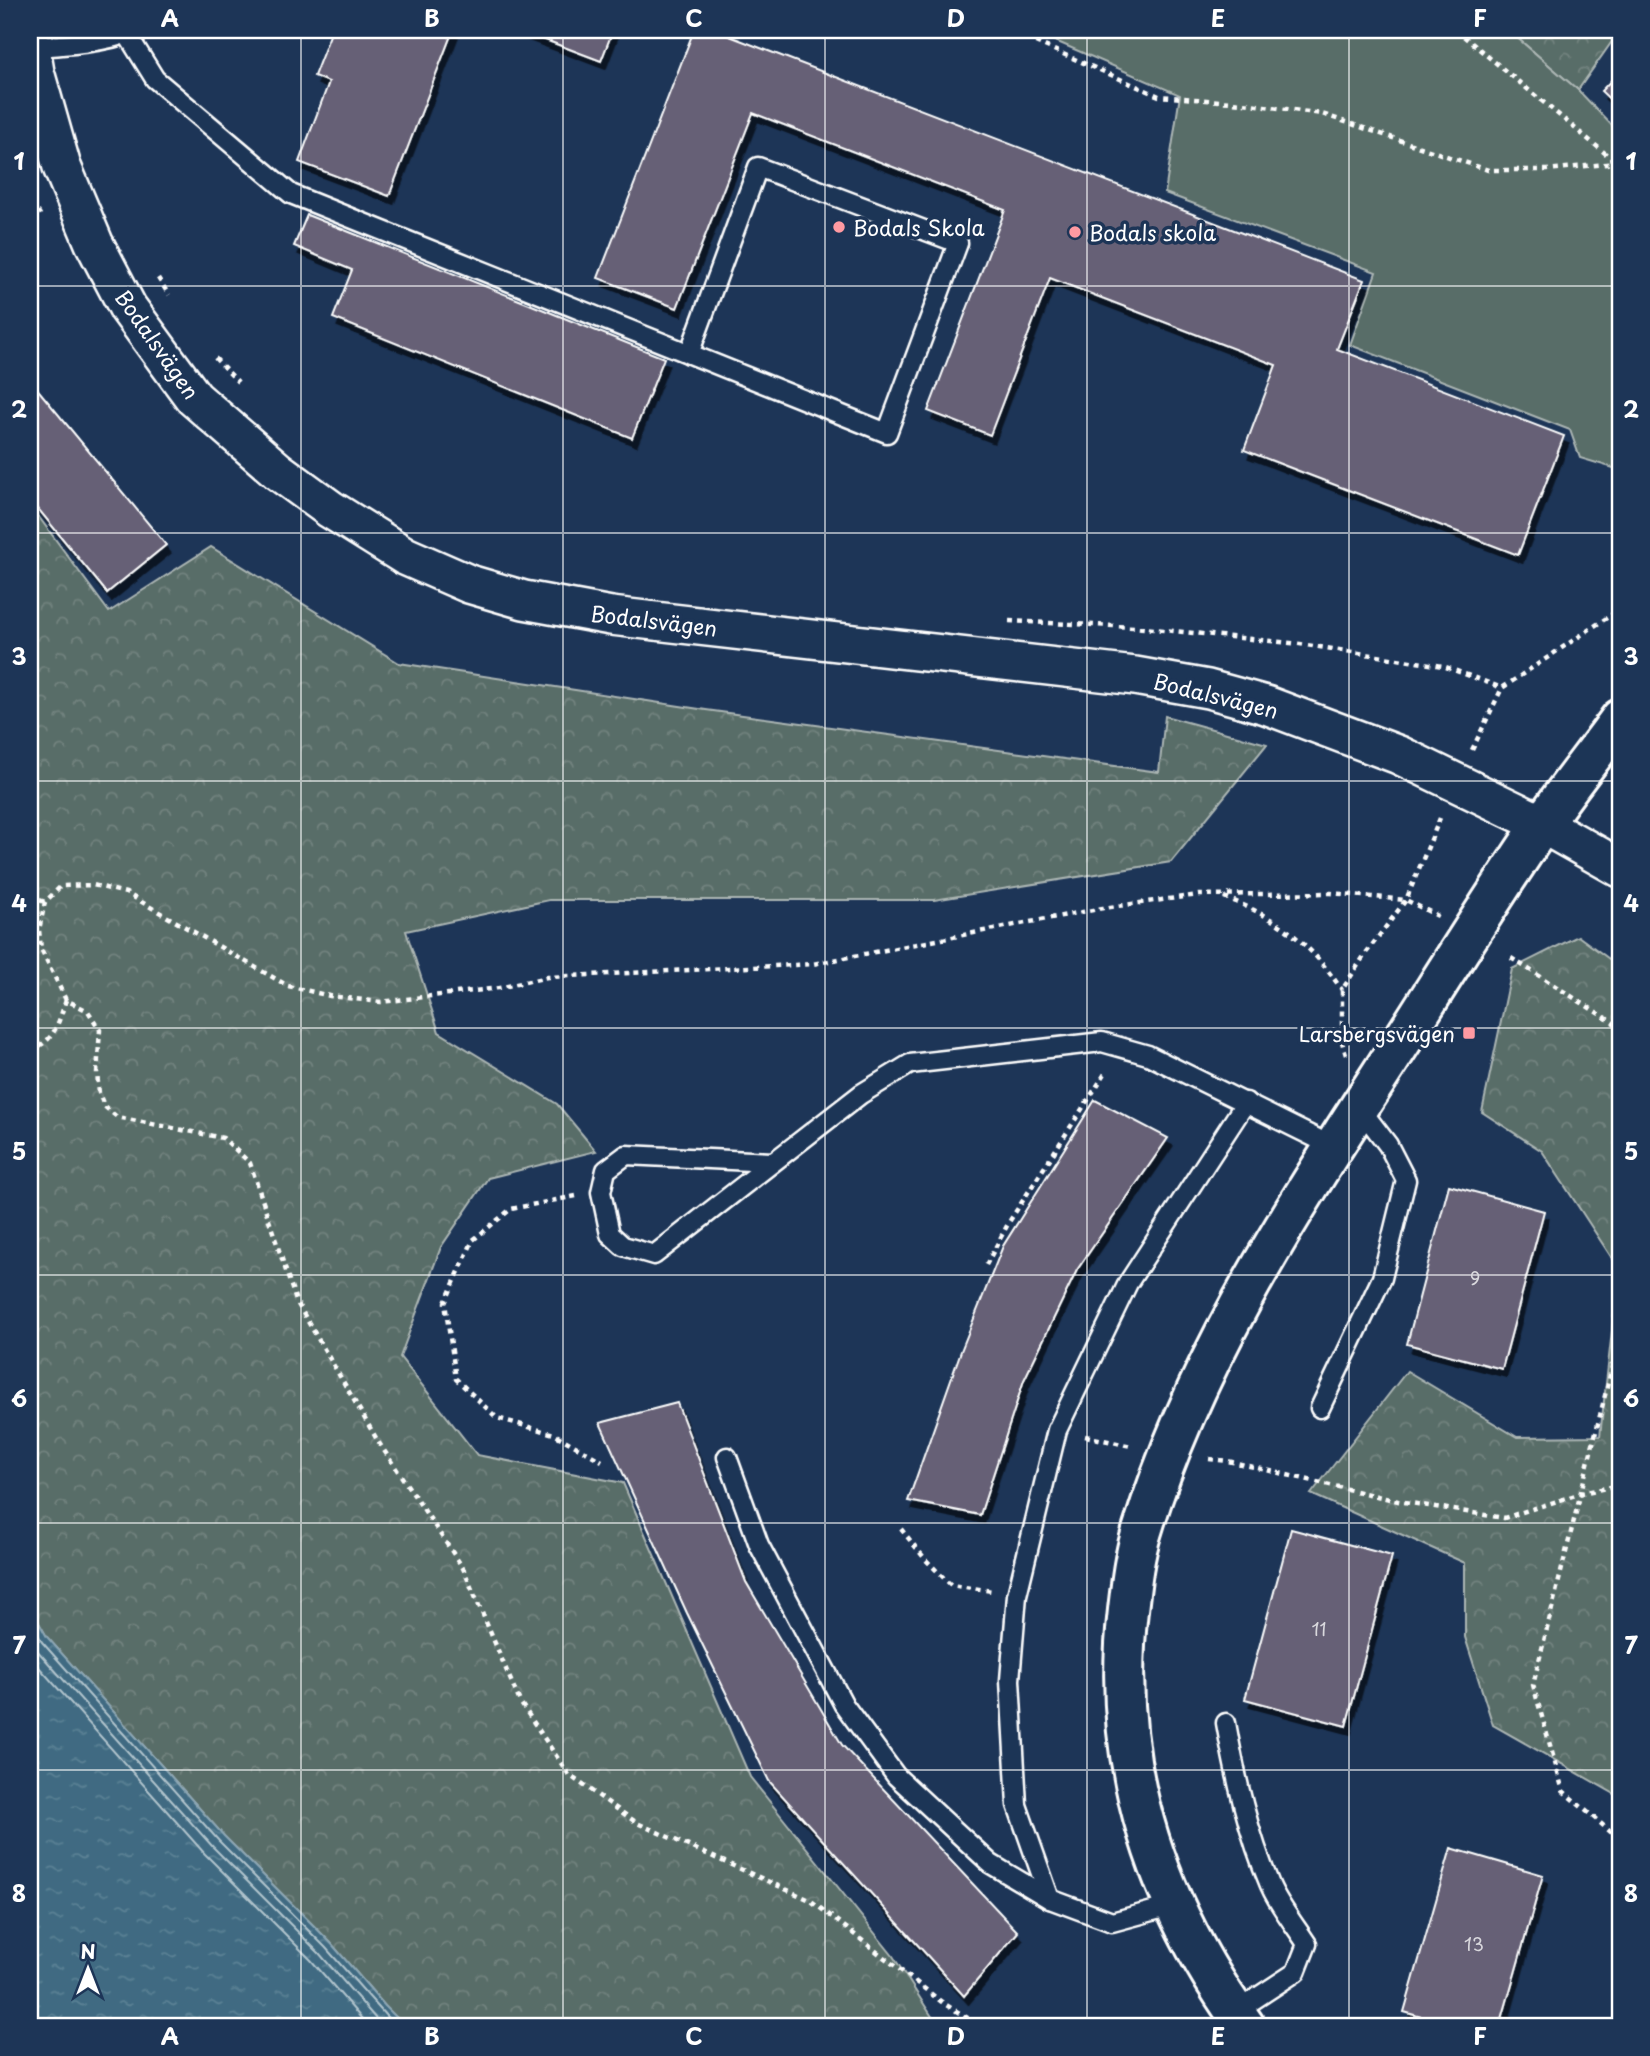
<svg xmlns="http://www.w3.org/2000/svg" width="1650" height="2056" font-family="'Playpen Sans',sans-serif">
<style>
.forest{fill:url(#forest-crowns);stroke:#acb6b4;stroke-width:2}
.green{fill:#596d68;stroke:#acb6b4;stroke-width:2}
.water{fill:url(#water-ripples);stroke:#8ca6b4;stroke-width:2}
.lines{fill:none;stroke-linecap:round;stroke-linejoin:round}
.shore{stroke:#b2c4cd;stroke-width:2}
.building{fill:#666176;stroke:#fff;stroke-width:2;filter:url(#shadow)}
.service-casing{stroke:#fff;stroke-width:23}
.minor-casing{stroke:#fff;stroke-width:42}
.tertiary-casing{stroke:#fff;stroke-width:44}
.path{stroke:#fff;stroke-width:4.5;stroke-dasharray:5 5;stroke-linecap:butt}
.service{stroke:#1d3557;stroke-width:18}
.minor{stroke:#1d3557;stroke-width:37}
.tertiary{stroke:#1d3557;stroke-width:38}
.grid{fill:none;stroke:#fff;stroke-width:2;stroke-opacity:0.55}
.poi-dot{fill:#ff9aa2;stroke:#1d3557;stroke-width:2.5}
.labels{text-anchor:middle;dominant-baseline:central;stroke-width:7;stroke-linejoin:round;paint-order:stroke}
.number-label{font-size:18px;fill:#d9d8dd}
.poi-label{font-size:21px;fill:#fff;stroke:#1d3557;text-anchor:start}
.street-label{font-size:21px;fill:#fff;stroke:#1d3557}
.neatline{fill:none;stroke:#fff;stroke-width:2.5}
.grid-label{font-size:23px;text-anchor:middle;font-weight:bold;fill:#fff}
</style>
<defs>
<pattern id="forest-crowns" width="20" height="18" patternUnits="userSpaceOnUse" patternTransform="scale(1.75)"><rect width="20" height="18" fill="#596d68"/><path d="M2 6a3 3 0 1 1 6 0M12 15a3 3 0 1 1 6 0" fill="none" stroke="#72837f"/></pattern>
<pattern id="water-ripples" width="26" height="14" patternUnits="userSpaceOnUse" patternTransform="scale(1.75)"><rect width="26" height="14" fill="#3f6b82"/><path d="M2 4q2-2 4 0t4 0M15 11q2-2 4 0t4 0" fill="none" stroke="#5c8195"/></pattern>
<filter id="shadow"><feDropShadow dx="4.5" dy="8" stdDeviation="0" flood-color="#0009"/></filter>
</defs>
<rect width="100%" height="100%" fill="#1d3557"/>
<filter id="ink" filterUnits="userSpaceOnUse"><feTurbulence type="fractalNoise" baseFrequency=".0143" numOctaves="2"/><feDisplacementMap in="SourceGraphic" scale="14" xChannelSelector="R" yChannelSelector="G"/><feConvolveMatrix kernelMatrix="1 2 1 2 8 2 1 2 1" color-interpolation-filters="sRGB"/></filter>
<g filter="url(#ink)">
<!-- forest -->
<g class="forest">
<path d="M1508,30H1620L1578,90Z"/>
<path d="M30,505L109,612L211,547L399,663L706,710L1159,772L1165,716L1267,744L1171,862L934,900H549L406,931L439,1032L557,1104L596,1151L488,1178L441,1247L400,1357L477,1455L623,1483L750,1777L893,1956L938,2026H405L385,2006L330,1942L224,1836L47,1637L30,1607Z"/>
<path d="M1578,936L1620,967V1797L1493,1725L1465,1637V1563L1311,1494L1407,1371L1517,1437L1600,1436L1619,1269L1542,1151L1482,1112L1512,969Z"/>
</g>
<!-- green -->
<path class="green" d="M1030,30H1508L1578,90L1620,134V470L1580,458L1570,430L1350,345L1376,272L1165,193L1180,95Z"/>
<!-- water -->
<path class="water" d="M30,1607L47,1637L224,1836L330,1942L385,2006L405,2026H30Z"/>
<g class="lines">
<!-- shore -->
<g class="shore">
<path d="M30,1621L42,1642L219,1841L325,1947L395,2026"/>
<path d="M30,1639L35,1648L213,1847L319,1953L382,2026"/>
<path d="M30,1657L205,1854L311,1960L368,2026"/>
</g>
</g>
<!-- building -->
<g class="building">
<path d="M332,30H453L389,196L299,162L329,82L314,76Z"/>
<path d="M519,30H613L601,61Z"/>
<path d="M694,30H714L1364,280L1337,349L1564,436L1518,555L1244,450L1276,365L1050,278L990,435L928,411L1005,210L753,113L677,308L598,278Z"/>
<path d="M1620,71V109L1601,91Z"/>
<path d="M307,215L664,358L632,438L333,318L352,270L294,246Z"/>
<path d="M30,380L166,545L107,593L30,499Z"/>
<path d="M1095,1100L1168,1138L1077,1270L1024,1380L980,1515L908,1501L961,1351L1003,1246Z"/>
<path d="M1449,1185L1544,1211L1502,1369L1407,1344Z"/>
<path d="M677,1403L746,1582L842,1745L1018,1932L964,1996L769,1781L687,1613L600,1423Z"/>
<path d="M1291,1529L1392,1556L1346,1726L1245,1699Z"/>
<path d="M1451,1848L1543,1875L1500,2026H1453L1404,2012Z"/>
</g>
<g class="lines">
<defs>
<g id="service">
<path d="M127,34L155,79L291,194L887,433L958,243L758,167L689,354"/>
<path d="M31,47C66,45 105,43 137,30"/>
<path d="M772,1162L626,1155L606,1170L601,1192L610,1234L623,1246L654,1255L861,1094L910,1064L1102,1042L1148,1055L1334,1147"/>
<path d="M1320,1408L1382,1278L1406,1180L1388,1145L1359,1107"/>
<path d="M727,1457L759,1545L844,1705L896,1776L991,1864L1050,1899"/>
<path d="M1226,1723C1236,1779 1248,1833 1270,1885C1279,1906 1295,1925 1307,1944L1296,1972L1235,2012"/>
<path d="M1175,1905L1112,1922L1050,1899L1017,1805L1010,1680L1017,1595L1057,1430L1128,1283L1246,1102"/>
</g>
<path id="minor" d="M30,43L35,72L62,167L94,243L128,308L194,398L278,471L330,509L405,556L469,584L524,600L611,616L1135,676L1208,689L1266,705L1399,755L1542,824L1620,868"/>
<path id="tertiary" d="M1245,2026C1156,1902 1110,1764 1128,1610C1131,1584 1134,1556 1142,1531C1191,1370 1282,1226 1373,1086C1429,1000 1483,911 1541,826C1566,789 1594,755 1620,719"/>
</defs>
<!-- service casing -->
<use href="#service" class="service-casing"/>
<!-- minor casing -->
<use href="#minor" class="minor-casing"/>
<!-- tertiary casing -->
<use href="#tertiary" class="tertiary-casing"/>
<!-- path -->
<g class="path">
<path d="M1008,30L1159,96L1243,103L1322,114L1488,170H1547L1617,163L1620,165"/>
<path d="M1456,30L1617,163L1620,160"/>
<path d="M30,219L41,212"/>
<path d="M158,278L169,295"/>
<path d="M215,358L238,382"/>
<path d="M1009,621L1134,627L1300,644L1443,666L1502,688"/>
<path d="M1472,750L1502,688L1620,609"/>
<path d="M30,897L45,902"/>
<path d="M1224,897C1280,919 1308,941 1342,990"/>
<path d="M1511,958L1620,1027"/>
<path d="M66,1000L41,949L39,930L45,902L61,886L93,885L126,893L288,986L330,996L381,1002L499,988L547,977L813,964L1103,908L1198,895L1331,893L1406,900L1438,916"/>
<path d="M30,1050C55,1042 58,1023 66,1000L88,1011L100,1030L97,1073L99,1093L104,1106L117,1117L223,1138L250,1163L296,1301L379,1443L463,1568L520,1702L569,1775L637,1823L810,1900L943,2003L981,2026"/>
<path d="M1346,1055L1342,1042V990L1366,953L1406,900L1440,818"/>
<path d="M576,1196L511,1209L473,1240L445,1303L456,1379L497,1418L554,1434L602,1461"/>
<path d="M986,1265L1009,1222L1106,1072"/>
<path d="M1620,1335L1533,1685L1563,1791L1620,1840"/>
<path d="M1085,1436L1131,1446"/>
<path d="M1209,1459L1228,1461L1398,1501L1504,1518L1582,1493L1620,1485"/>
<path d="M901,1529L926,1560L951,1585L992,1591"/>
</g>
<!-- service -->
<use href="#service" class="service"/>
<!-- minor -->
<use href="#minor" class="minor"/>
<!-- tertiary -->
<use href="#tertiary" class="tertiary"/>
</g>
</g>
<!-- grid -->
<path class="grid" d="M301,30V2026M563,30V2026M825,30V2026M1087,30V2026M1349,30V2026M30,286H1620M30,533H1620M30,781H1620M30,1028H1620M30,1275H1620M30,1523H1620M30,1770H1620"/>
<!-- markers -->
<g class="poi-dot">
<circle cx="839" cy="227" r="7"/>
<circle cx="1075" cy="232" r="7"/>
<rect x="1462" y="1026" width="14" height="14" rx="3.5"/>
</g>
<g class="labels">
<!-- number labels -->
<g class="number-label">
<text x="1475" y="1277">9</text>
<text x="1319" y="1628">11</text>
<text x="1474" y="1943">13</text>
</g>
<!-- poi labels -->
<g class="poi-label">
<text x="853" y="227">Bodals Skola</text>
<text x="1089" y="232">Bodals skola</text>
<text x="1455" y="1033" text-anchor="end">Larsbergsvägen</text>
</g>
<!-- street labels -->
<g class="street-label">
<text transform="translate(158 344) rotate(55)">Bodalsvägen</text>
<text transform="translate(654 620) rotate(7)">Bodalsvägen</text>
<text transform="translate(1216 695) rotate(14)">Bodalsvägen</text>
</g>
</g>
<!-- margin -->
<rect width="1650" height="2056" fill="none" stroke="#1d3557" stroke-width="77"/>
<!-- north arrow -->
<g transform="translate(88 1969)" stroke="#1d3557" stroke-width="5" paint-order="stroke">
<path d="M0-5L12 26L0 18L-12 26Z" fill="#ffffff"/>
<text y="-10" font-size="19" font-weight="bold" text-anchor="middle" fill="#ffffff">N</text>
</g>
<rect x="38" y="38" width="1574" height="1980" class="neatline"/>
<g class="grid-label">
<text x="170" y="27">A</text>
<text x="432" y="27">B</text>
<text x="694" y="27">C</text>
<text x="956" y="27">D</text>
<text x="1218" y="27">E</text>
<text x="1480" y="27">F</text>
<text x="19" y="170">1</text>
<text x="1631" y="170">1</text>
<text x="19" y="418">2</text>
<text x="1631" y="418">2</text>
<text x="19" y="665">3</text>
<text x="1631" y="665">3</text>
<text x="19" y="912">4</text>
<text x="1631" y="912">4</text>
<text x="19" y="1160">5</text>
<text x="1631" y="1160">5</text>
<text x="19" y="1407">6</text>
<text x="1631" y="1407">6</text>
<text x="19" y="1654">7</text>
<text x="1631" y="1654">7</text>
<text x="19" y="1902">8</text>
<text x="1631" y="1902">8</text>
<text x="170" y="2045">A</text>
<text x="432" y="2045">B</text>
<text x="694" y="2045">C</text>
<text x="956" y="2045">D</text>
<text x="1218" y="2045">E</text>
<text x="1480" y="2045">F</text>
</g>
</svg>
